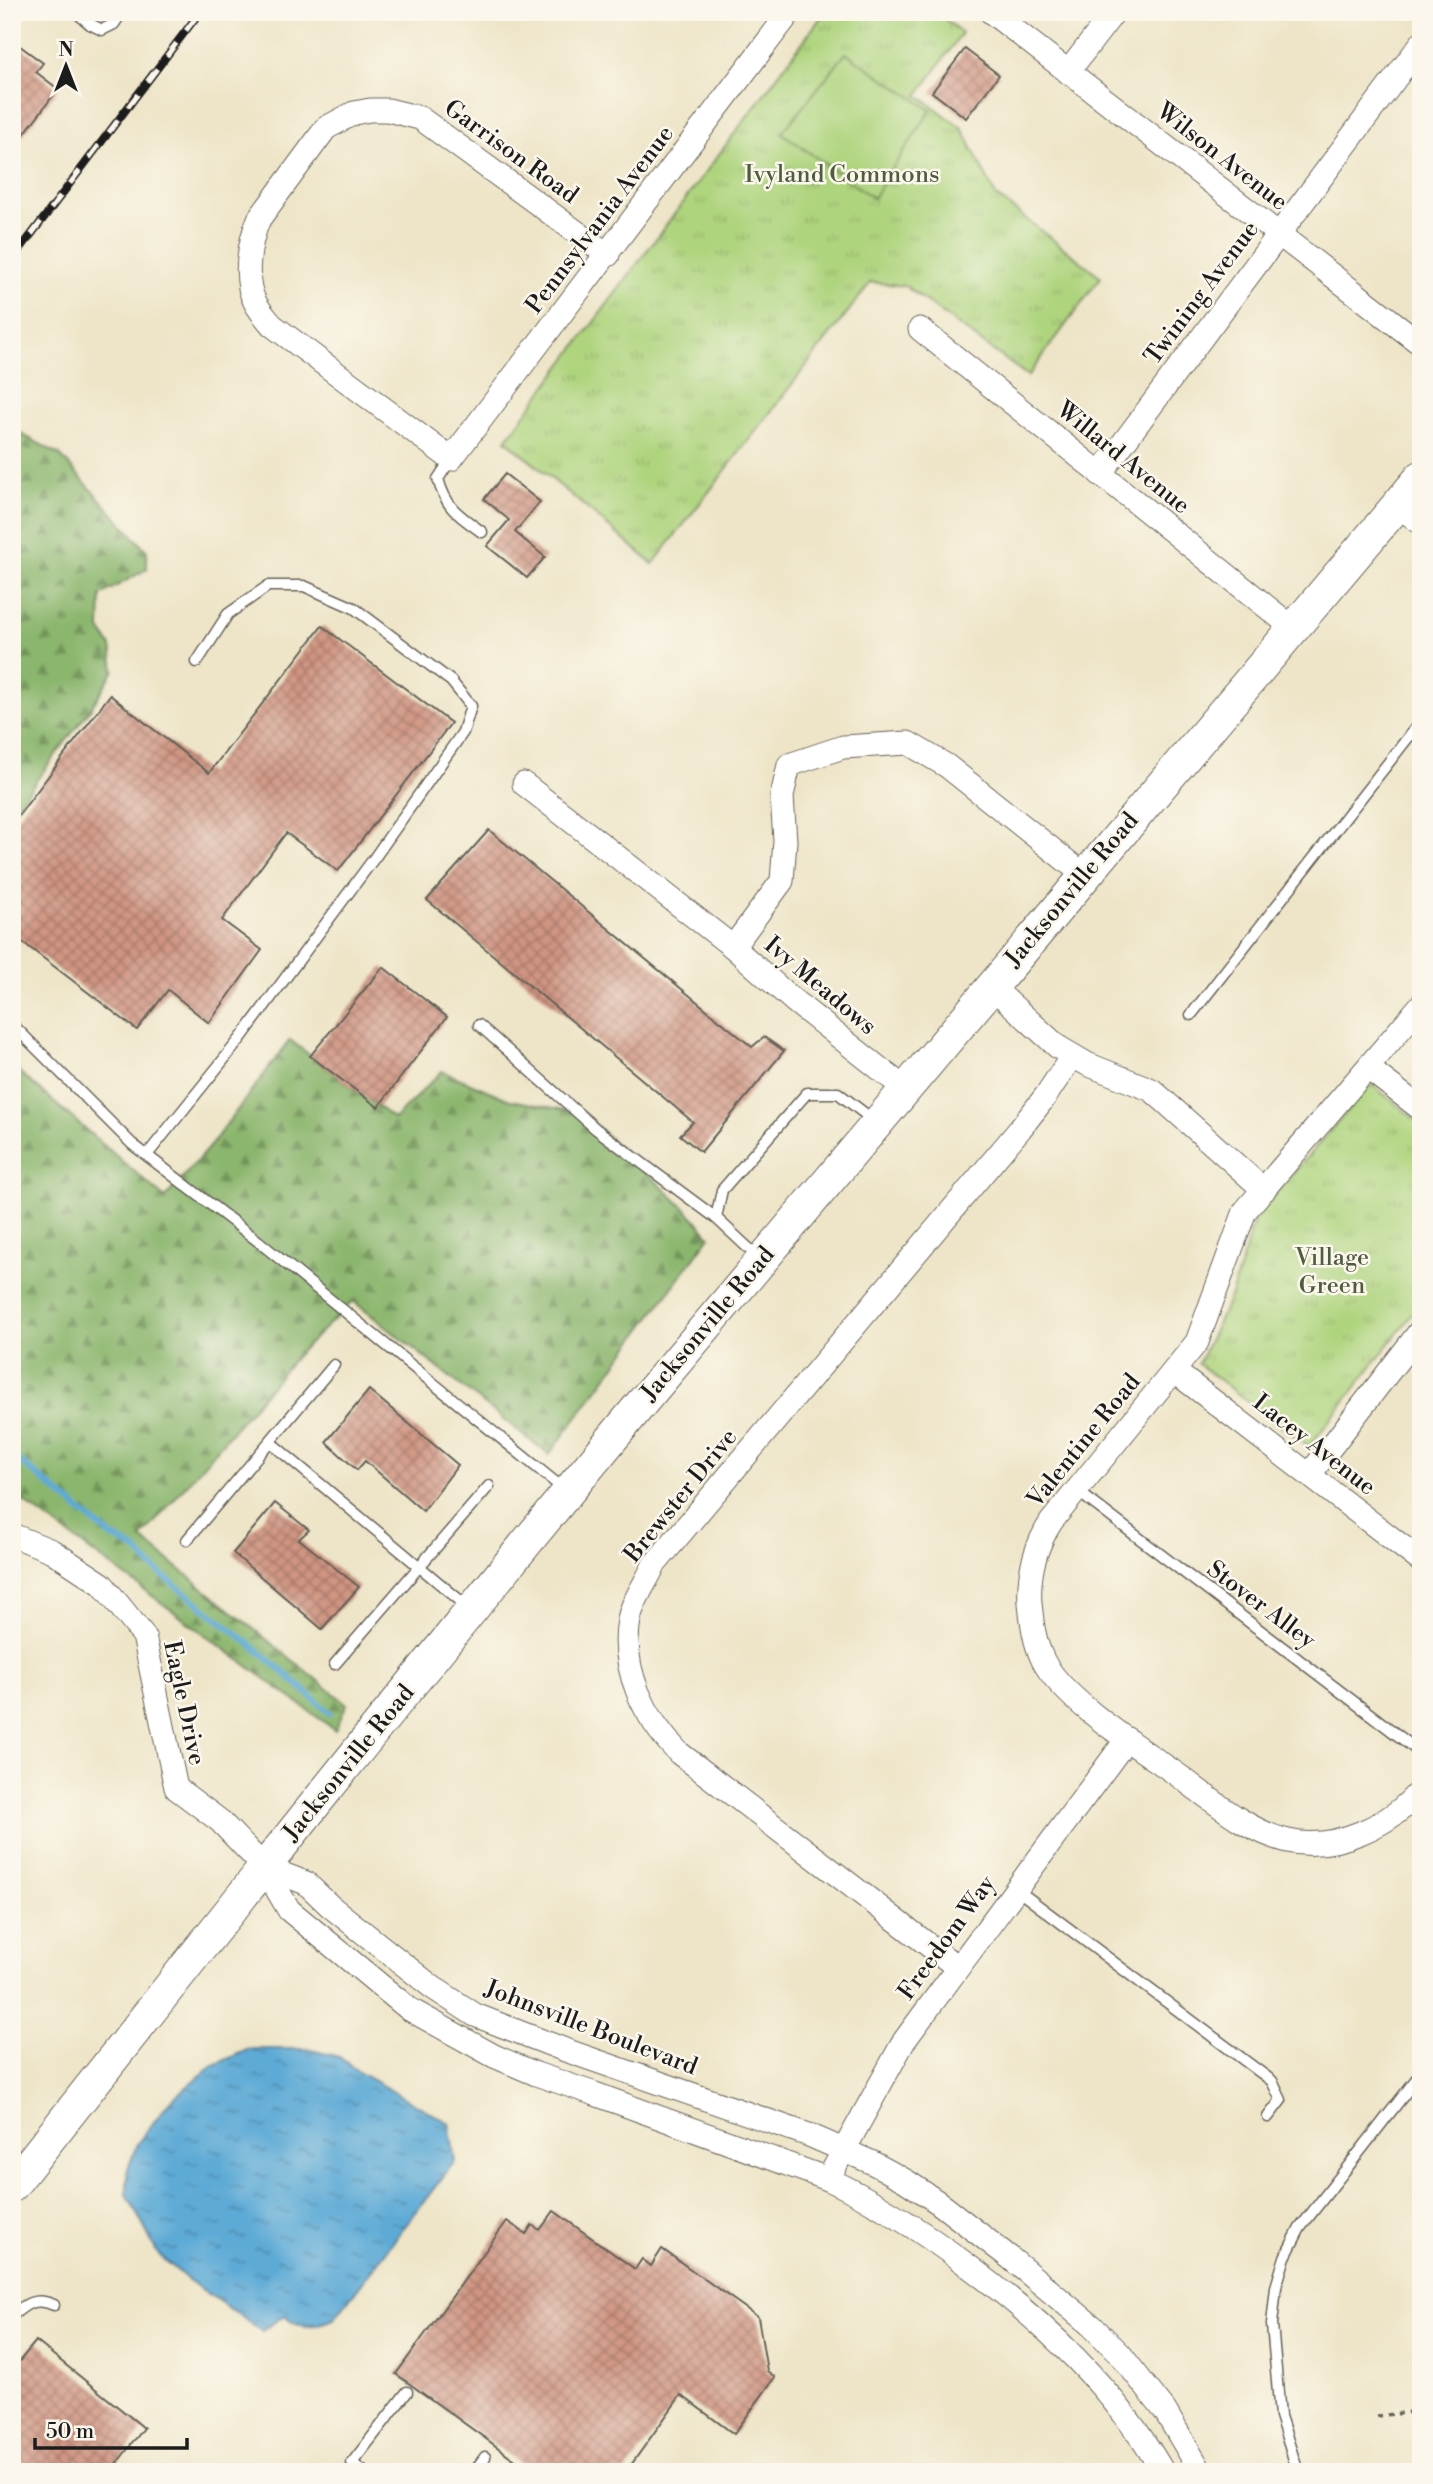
<svg xmlns="http://www.w3.org/2000/svg" width="1433" height="2484" font-family="'Libre Bodoni',serif">
<style>
.grass{fill:url(#grass-tufts);stroke:#66784d;stroke-width:2}
.forest{fill:url(#forest-firs);stroke:#546944;stroke-width:2}
.pitch{fill:#afd47e;stroke:#66784d;stroke-width:2}
.water{fill:url(#water-ripples);stroke:#3c6379;stroke-width:2}
.lines{fill:none;stroke-linecap:round;stroke-linejoin:round}
.stream{stroke:#5daad6;stroke-width:6}
.building{fill:url(#building-cross-hatch)}
.lane-casing{stroke:#666258;stroke-width:13}
.street-casing{stroke:#666258;stroke-width:25}
.secondary-casing{stroke:#666258;stroke-width:34}
.path{stroke:#666258;stroke-width:3.5;stroke-dasharray:5 5;stroke-linecap:butt}
.lane{stroke:#fff;stroke-width:10}
.street{stroke:#fff;stroke-width:23}
.secondary{stroke:#fff;stroke-width:32}
.rail-casing{stroke:#1c1c1c;stroke-width:8}
.rail{stroke:#fbf7ec;stroke-width:5;stroke-dasharray:16;stroke-linecap:butt}
.labels{text-anchor:middle;dominant-baseline:central;stroke-width:5;stroke-linejoin:round;paint-order:stroke}
.street-label{font-size:24px;fill:#1c1c1c;stroke:#fbf7ec}
.park-label{font-size:24px;fill:#4f5c3e;stroke:#fbf7ec}
</style>
<defs>
<pattern id="grass-tufts" width="24" height="20" patternUnits="userSpaceOnUse" patternTransform="scale(1.75)"><rect width="24" height="20" fill="#afd47e"/><path d="M3 7l-1-3M5 7V3M7 7l1-3M15 17l-1-3M17 17v-4M19 17l1-3" fill="none" stroke="#96b56c"/></pattern>
<pattern id="forest-firs" width="22" height="20" patternUnits="userSpaceOnUse" patternTransform="scale(1.75)"><rect width="22" height="20" fill="#8bb66d"/><path d="M5 1l3.5 6h-7zM16 11l3.5 6h-7z" fill="#719359"/></pattern>
<pattern id="water-ripples" width="26" height="14" patternUnits="userSpaceOnUse" patternTransform="scale(1.75)"><rect width="26" height="14" fill="#5daad6"/><path d="M2 4q2-2 4 0t4 0M15 11q2-2 4 0t4 0" fill="none" stroke="#4c8aad"/></pattern>
<pattern id="building-cross-hatch" width="8" height="8" patternUnits="userSpaceOnUse" patternTransform="scale(1.75)"><rect width="8" height="8" fill="#d09582"/><path d="M0 0l8 8M0 8l8-8" fill="none" stroke="#a8796a"/></pattern>
</defs>
<rect width="100%" height="100%" fill="#fbf7ec"/>
<filter id="ink" filterUnits="userSpaceOnUse"><feTurbulence type="fractalNoise" baseFrequency=".0143" numOctaves="2"/><feDisplacementMap in="SourceGraphic" scale="14" xChannelSelector="R" yChannelSelector="G"/><feConvolveMatrix kernelMatrix="1 2 1 2 8 2 1 2 1" color-interpolation-filters="sRGB"/></filter>
<filter id="wash" filterUnits="userSpaceOnUse"><feTurbulence type="fractalNoise" baseFrequency=".00686" numOctaves="4" result="noise"/><feDisplacementMap in="SourceGraphic" scale="28" xChannelSelector="R" yChannelSelector="G"/><feGaussianBlur stdDeviation="1.57" result="paint"/><feColorMatrix in="noise" values="0 0 0 0 0 0 0 0 0 0 0 0 0 0 0 0 0 1.4 0 .05"/><feComposite in="paint" operator="in"/></filter>
<g filter="url(#wash)">
<rect width="100%" height="100%" fill="#eee5c8"/>
<!-- grass -->
<g class="grass">
<path d="M825,12H936L962,33L918,95L962,128L996,196L1101,277L1028,376L905,286L871,282L653,564L506,440Z"/>
<path d="M1371,1084L1421,1124V1303L1309,1447L1198,1364L1232,1293L1255,1217Z"/>
</g>
<!-- forest -->
<g class="forest">
<path d="M12,429L60,455L147,551V569L101,595L100,629L111,646L114,670L91,708L12,813Z"/>
<path d="M290,1040L394,1119L442,1071L510,1100L582,1113L690,1213L710,1236L549,1455L353,1301L297,1355L141,1538L347,1704L335,1730L12,1493V1066L165,1198L210,1146Z"/>
</g>
<!-- pitch -->
<path class="pitch" d="M846,53L931,110L873,198L782,133Z"/>
<!-- water -->
<path class="water" d="M249,2049H307L339,2057L360,2073L449,2123L455,2161L334,2319C310,2327 305,2331 284,2315L262,2331L187,2279L158,2254L127,2194V2172L137,2144L170,2101L212,2066Z"/>
<g class="lines">
<!-- stream -->
<path class="stream" d="M12,1455L111,1536L135,1549L151,1566L265,1656L330,1713"/>
</g>
<g id="blocks">
<!-- building -->
<g class="building">
<path d="M12,40L43,63L36,72L58,89L12,150Z"/>
<path d="M965,49L999,75L966,118L932,92Z"/>
<path d="M505,474L540,502L515,532L545,557L527,578L487,546L509,520L484,499Z"/>
<path d="M322,626L451,723L338,871L286,833L222,920L262,950L209,1023L168,990L137,1030L12,934V824L110,695L209,773Z"/>
<path d="M489,830L752,1047L764,1037L784,1051L701,1152L680,1135L693,1122L427,900Z"/>
<path d="M383,967L447,1017L378,1107L310,1056Z"/>
<path d="M369,1390L458,1465L423,1511L365,1461L357,1470L326,1442Z"/>
<path d="M275,1503L309,1530L299,1539L359,1587L322,1629L233,1553Z"/>
<path d="M554,2211L635,2269L642,2259L651,2266L662,2249L758,2317L767,2371L775,2377L734,2434L681,2395L626,2472H532L396,2374L507,2221L526,2234L532,2225L540,2230Z"/>
<path d="M36,2341L144,2428L110,2472H12V2445L22,2433L12,2425V2370Z"/>
</g>
</g>
</g>
<g filter="url(#ink)">
<use href="#blocks" fill-opacity="0" stroke="#666258" stroke-width="2"/>
<g class="lines">
<defs>
<g id="lane">
<path d="M76,12L90,24L102,30L114,24L122,12"/>
<path d="M451,459L438,479C446,508 458,515 482,532"/>
<path d="M1191,1015L1421,721"/>
<path d="M12,1024L132,1144L258,1241L566,1491"/>
<path d="M479,1025L596,1129L716,1218"/>
<path d="M147,1155L241,1038L375,857L463,732L471,706L451,681L354,608L304,586H268L228,614L197,662"/>
<path d="M760,1259L716,1218L722,1190L807,1093H838L873,1120"/>
<path d="M270,1442L469,1608"/>
<path d="M1076,1490L1421,1753"/>
<path d="M187,1540L334,1365"/>
<path d="M335,1664L489,1486"/>
<path d="M1016,1889L1272,2081L1281,2100L1268,2117"/>
<path d="M12,2316C26,2303 36,2297 54,2305"/>
<path d="M364,2472L352,2463L407,2392"/>
<path d="M474,2472L485,2457"/>
<path d="M1298,2472L1280,2416L1272,2324L1276,2287L1285,2257L1300,2228L1421,2073"/>
</g>
<g id="street">
<path d="M991,12L1421,344"/>
<path d="M1068,72L1114,12"/>
<path d="M608,255L420,118L388,110H370L354,113L326,128L259,219C249,242 243,279 255,302C259,310 266,318 272,325L451,459L790,12"/>
<path d="M920,329L1293,628"/>
<path d="M1100,474L1421,44"/>
<path d="M1397,505L1421,523"/>
<path d="M524,784L733,947"/>
<path d="M992,987L1058,1047L1087,1064L1152,1090L1264,1190"/>
<path d="M1421,1005L1245,1211L1197,1342L1051,1522C1035,1547 1028,1574 1030,1603C1032,1622 1034,1642 1043,1660C1062,1699 1138,1747 1175,1773C1210,1798 1246,1831 1288,1841C1334,1852 1392,1825 1421,1789"/>
<path d="M1368,1068L1421,1109"/>
<path d="M904,1088L794,1001L733,947L782,881L785,841L782,796L789,765L843,747L908,743L947,766L1083,874"/>
<path d="M1174,1371L1421,1561"/>
<path d="M1310,1474L1421,1330"/>
<path d="M12,1535L52,1551L102,1584L144,1636L176,1788L220,1821L264,1867L289,1910L409,2009L494,2056L536,2074L595,2094L828,2179C878,2202 923,2232 967,2265C1045,2323 1114,2388 1163,2472"/>
<path d="M264,1867L306,1883L330,1906L432,1987L475,2015L565,2050L809,2135L873,2163L906,2181L939,2203L1009,2257L1092,2326L1120,2354L1165,2411L1201,2472"/>
<path d="M957,1967L679,1753C645,1719 620,1669 629,1620C632,1601 646,1583 654,1565L1020,1129L1045,1097L1072,1056"/>
<path d="M828,2179L904,2041L1127,1739"/>
</g>
<path id="secondary" d="M12,2186C219,1924 426,1662 640,1405C898,1094 1160,786 1421,477"/>
</defs>
<!-- lane casing -->
<use href="#lane" class="lane-casing"/>
<!-- street casing -->
<use href="#street" class="street-casing"/>
<!-- secondary casing -->
<use href="#secondary" class="secondary-casing"/>
<!-- path -->
<path class="path" d="M1377,2416L1421,2411"/>
<!-- lane -->
<use href="#lane" class="lane"/>
<!-- street -->
<use href="#street" class="street"/>
<!-- secondary -->
<use href="#secondary" class="secondary"/>
<defs>
<path id="rail" d="M12,260L200,12"/>
</defs>
<!-- rail casing -->
<use href="#rail" class="rail-casing"/>
<!-- rail -->
<use href="#rail" class="rail"/>
</g>
</g>
<g class="labels">
<!-- street labels -->
<g class="street-label">
<text transform="translate(511 152) rotate(36)">Garrison Road</text>
<text transform="translate(1222 157) rotate(38)">Wilson Avenue</text>
<text transform="translate(600 220) rotate(-53)">Pennsylvania Avenue</text>
<text transform="translate(1202 293) rotate(-53)">Twining Avenue</text>
<text transform="translate(1123 458) rotate(39)">Willard Avenue</text>
<text transform="translate(1072 890) rotate(-50)">Jacksonville Road</text>
<text transform="translate(820 986) rotate(40)">Ivy Meadows</text>
<text transform="translate(708 1324) rotate(-50)">Jacksonville Road</text>
<text transform="translate(1084 1441) rotate(-51)">Valentine Road</text>
<text transform="translate(1314 1445) rotate(38)">Lacey Avenue</text>
<text transform="translate(681 1496) rotate(-51)">Brewster Drive</text>
<text transform="translate(1261 1605) rotate(37)">Stover Alley</text>
<text transform="translate(184 1703) rotate(78)">Eagle Drive</text>
<text transform="translate(349 1763) rotate(-51)">Jacksonville Road</text>
<text transform="translate(947 1938) rotate(-54)">Freedom Way</text>
<text transform="translate(591 2028) rotate(21)">Johnsville Boulevard</text>
</g>
<!-- park labels -->
<g class="park-label">
<text x="842" y="175">Ivyland Commons</text>
<text x="1332" y="1258">Village<tspan x="1332" dy="28">Green</tspan></text>
</g>
</g>
<!-- margin -->
<rect width="1433" height="2484" fill="none" stroke="#fbf7ec" stroke-width="42"/>
<!-- north arrow -->
<g transform="translate(66 66)" stroke="#fbf7ec" stroke-width="5" paint-order="stroke">
<path d="M0-5L12 26L0 18L-12 26Z" fill="#1c1c1c"/>
<text y="-10" font-size="19" font-weight="bold" text-anchor="middle" fill="#1c1c1c">N</text>
</g>
<!-- scale -->
<path d="M35 2438v10h152v-10" fill="none" stroke="#1c1c1c" stroke-width="3.5"/>
<text x="46" y="2438" font-size="21" fill="#1c1c1c" stroke="#fbf7ec" stroke-width="5" paint-order="stroke">50 m</text>
</svg>
